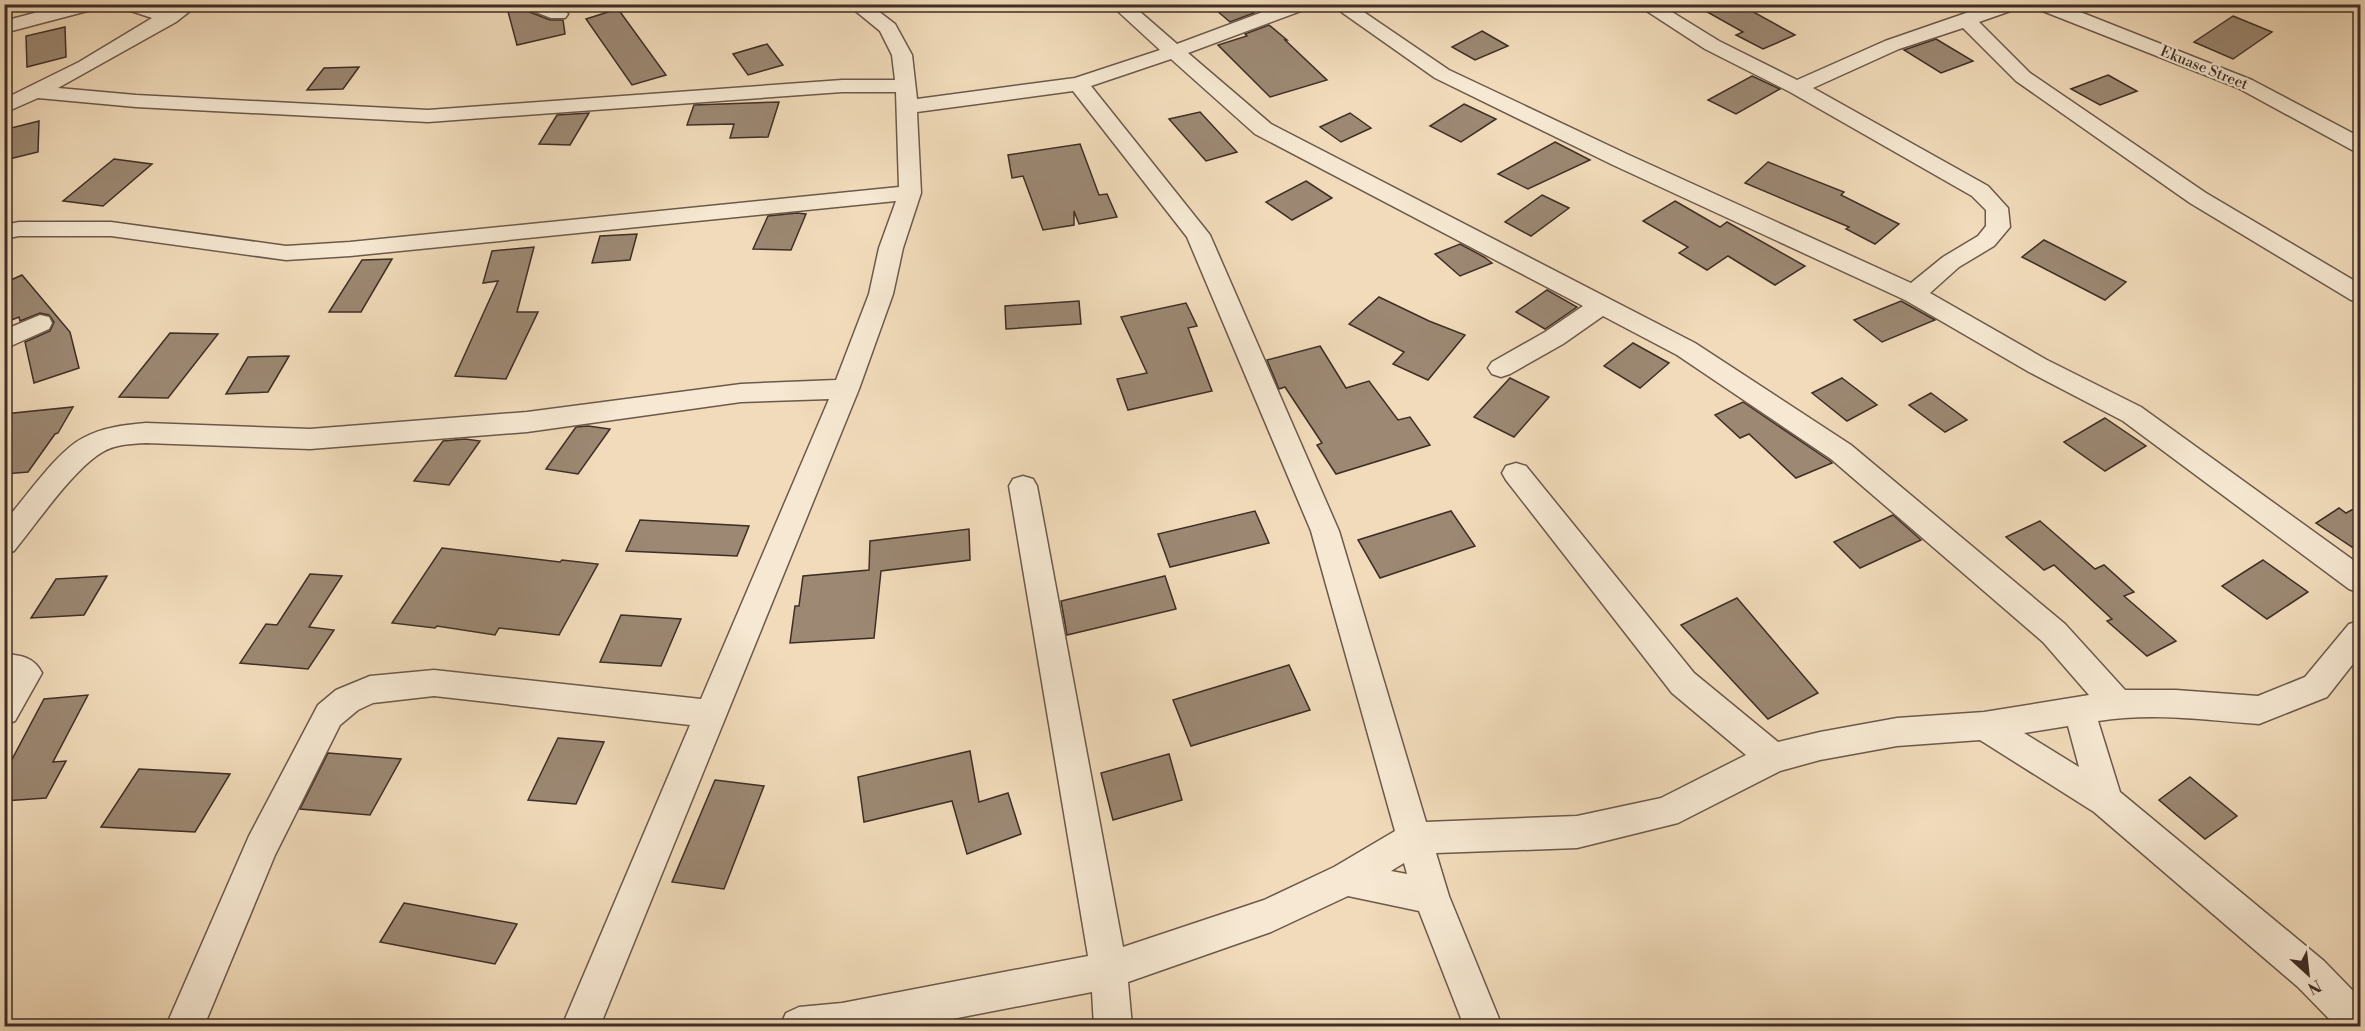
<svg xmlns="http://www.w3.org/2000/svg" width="2365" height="1031" font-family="'Libre Bodoni',serif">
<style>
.building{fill:#9c8873;stroke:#3f2e26;stroke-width:1.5}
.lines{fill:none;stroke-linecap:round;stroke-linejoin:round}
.minor-casing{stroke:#6c594b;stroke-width:3}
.minor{fill:#f6e8d2;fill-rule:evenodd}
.labels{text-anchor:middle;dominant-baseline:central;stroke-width:4.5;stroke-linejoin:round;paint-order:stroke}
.far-street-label{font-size:15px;fill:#3f2e26;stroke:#f6e8d2}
</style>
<rect width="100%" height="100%" fill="#f1dbba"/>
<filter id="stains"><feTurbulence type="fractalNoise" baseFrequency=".00333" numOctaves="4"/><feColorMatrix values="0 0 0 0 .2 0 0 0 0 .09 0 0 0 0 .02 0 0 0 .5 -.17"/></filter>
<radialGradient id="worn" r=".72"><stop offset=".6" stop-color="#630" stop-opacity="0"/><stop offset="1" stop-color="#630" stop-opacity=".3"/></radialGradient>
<!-- building -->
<g class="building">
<path d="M506,4H521L524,10L550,20H563L565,34L517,45Z"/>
<path d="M1209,4H1244L1254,13L1230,22Z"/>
<path d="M1693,4H1739L1795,35L1763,49L1736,35L1743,32Z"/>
<path d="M618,9L666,75L632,85L586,19Z"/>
<path d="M2233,16L2272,32L2233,59L2194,42Z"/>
<path d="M1269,25L1287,40H1285L1327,80L1270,97L1218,45L1247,36L1245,34Z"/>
<path d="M65,27L66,57L27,67L26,36Z"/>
<path d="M1482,31L1508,46L1475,60L1452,47Z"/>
<path d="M1936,39L1973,61L1941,73L1904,50Z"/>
<path d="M767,44L783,65L748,75L733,54Z"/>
<path d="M359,67L343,89L307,90L324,68Z"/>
<path d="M2108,75L2137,91L2100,105L2071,89Z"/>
<path d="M1752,76L1780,89L1736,114L1708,100Z"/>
<path d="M779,102L768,137L730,138L734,124L687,125L694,105Z"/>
<path d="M1464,104L1496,119L1461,142L1430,126Z"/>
<path d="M1200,112L1237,152L1206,161L1169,119Z"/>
<path d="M589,113L570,145L539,144L557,115Z"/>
<path d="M1350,113L1371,128L1341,142L1320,127Z"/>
<path d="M39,121L38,152L5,160L7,129Z"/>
<path d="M1555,142L1590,160L1528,189L1498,174Z"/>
<path d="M1080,144L1099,195L1107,194L1117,217L1079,224L1074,211V225L1043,230L1023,176L1012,178L1008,155Z"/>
<path d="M114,159L152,164L103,206L63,201Z"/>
<path d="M1768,162L1844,192L1841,195L1899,224L1875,244L1846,229L1849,227L1745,183Z"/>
<path d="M1306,181L1332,198L1292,220L1266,202Z"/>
<path d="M1542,195L1569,208L1531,236L1505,222Z"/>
<path d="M1675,201L1720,227L1727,222L1805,266L1775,285L1728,256L1707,270L1679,253L1688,247L1643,221Z"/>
<path d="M797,213L806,214L791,250L753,249L768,216Z"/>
<path d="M637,234L630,260L592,263L600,236Z"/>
<path d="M2044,240L2126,282L2105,300L2022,257Z"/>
<path d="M1460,244L1484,257L1492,263L1460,276L1435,254Z"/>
<path d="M534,247L517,312H538L506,379L455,376L498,281L483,283L492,251Z"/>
<path d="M392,259L361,312H329L362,260Z"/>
<path d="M22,275L70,332L79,368L34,383L25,342L50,331L54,322L49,315L40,313L20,321L19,317L4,323V283Z"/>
<path d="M1547,290L1577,307L1545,329L1516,312Z"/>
<path d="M1379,297L1429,321L1465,335L1428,380L1393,364L1404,352L1349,324Z"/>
<path d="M1079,301L1081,324L1006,329L1005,306Z"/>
<path d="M1901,301L1935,320L1882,342L1854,320Z"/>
<path d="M1186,303L1197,326L1188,328L1212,391L1128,410L1117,379L1147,373L1121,317Z"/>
<path d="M170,333L218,334L168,398L119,397Z"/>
<path d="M1633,343L1669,363L1640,388L1604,366Z"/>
<path d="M1320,346L1346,388L1369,381L1398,420L1410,417L1430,445L1336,474L1317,445L1322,443L1285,387L1279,389L1267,360Z"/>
<path d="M289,356L268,392L226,394L248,357Z"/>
<path d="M1510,378L1549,397L1514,437L1474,417Z"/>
<path d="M1842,378L1877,405L1847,421L1812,393Z"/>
<path d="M1931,393L1967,420L1945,432L1909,405Z"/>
<path d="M1743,402L1830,461L1832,463L1796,478L1749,434L1740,438L1715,415Z"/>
<path d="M73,407L58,433L55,434L28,472L4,474V414Z"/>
<path d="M2105,418L2146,446L2105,471L2064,442Z"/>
<path d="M588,426L610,429L578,474L546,469L576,427Z"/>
<path d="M465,439L480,441L449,485L414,481L443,441Z"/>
<path d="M2361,505V553L2316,523L2339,508L2346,513Z"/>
<path d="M1255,511L1269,543L1170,567L1158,534Z"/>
<path d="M1451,511L1475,546L1380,578L1358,540Z"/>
<path d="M1893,515L1921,540L1860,568L1834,542Z"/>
<path d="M640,520L749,526L737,556L626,551Z"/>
<path d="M2040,521L2095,569L2104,565L2134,592L2124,596L2176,641L2147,656L2107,621L2112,619L2054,565L2044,570L2006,537Z"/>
<path d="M969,529L970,560L881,571L874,638L790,643L795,606H799L803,576L869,570L870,541Z"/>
<path d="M442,548L560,562L562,560L598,564L559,635L499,628L495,635L437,626L435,628L392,623Z"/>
<path d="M2263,560L2308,592L2267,619L2222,586Z"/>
<path d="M310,574L342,576L309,627L334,630L308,669L240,663L266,624L277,625Z"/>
<path d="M107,576L84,615L31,618L56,579Z"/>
<path d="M1165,576L1176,609L1067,635L1061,601Z"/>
<path d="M1737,598L1818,693L1768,719L1681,625Z"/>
<path d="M621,615L681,619L661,666L600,662Z"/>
<path d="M1289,665L1310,710L1191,746L1173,700Z"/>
<path d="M88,695L53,762L66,761L46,798L4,801V765H9L44,699Z"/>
<path d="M558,738L604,742L576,804L528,800Z"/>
<path d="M970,751L979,802L1008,793L1021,834L967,854L952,801L864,822L858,777Z"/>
<path d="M328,753L401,759L370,815L300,809Z"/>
<path d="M1169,754L1182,800L1113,820L1101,773Z"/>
<path d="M139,769L230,774L195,832L101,827Z"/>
<path d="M2190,777L2237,816L2205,839L2159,800Z"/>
<path d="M715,780L764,786L724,889L672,882Z"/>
<path d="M404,903L517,924L495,964L380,942Z"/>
</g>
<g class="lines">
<defs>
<g id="minor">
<path d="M68,4H101L99,8L4,33V21Z"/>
<path d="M120,4H149L166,10L176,4H199L176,22L58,88L136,95L428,110L842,80H895L892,55L880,31L847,4H869L895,24L912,55L917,99L1075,78L1160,50L1110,4H1131L1177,44L1284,4H1311L1309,8L1188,53L1271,124L1695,343L1851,445L2065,624L2125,690H2176L2258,696L2305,677L2349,624L2360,621V655L2327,697L2259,724C2206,720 2151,712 2098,721L2120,792L2324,961L2360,998V1026H2336L2298,987L2094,812L1980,740L1897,746L1820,760L1780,771L1678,823L1577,848L1436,853L1449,896L1502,1026H1464L1419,911L1348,896L1271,932L1128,982L1132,1026H1094L1092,992L916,1026H780L786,1013L799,1007L842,1003L1088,956L1009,486L1013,479L1023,476L1033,479L1037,486L1123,947L1264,900L1334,867L1395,831L1311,531L1187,237L1073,91L917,112L921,193L903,248L893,294L859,389L600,1026H562L690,725L434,696L373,703L358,710L340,725L275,855L204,1026H166L249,836L318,705L336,690L370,676L434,670L701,699L829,399L741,402L527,432L310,449L146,443C131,444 114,444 101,453C73,470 36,524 14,551L4,554V522C25,499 57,451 83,438C103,427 124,425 146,423L310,429L527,412L741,384L836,380L869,294L879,248L896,201L350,256L286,260L111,236H19L4,239V225L19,222H111L286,246L350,242L899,187L896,92H842L428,122L136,107L38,98L4,113V99L79,62L152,18L122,8ZM1171,59L1255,134L1583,306L1545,332L1492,362L1488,368L1492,374L1501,377L1510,374L1563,344L1603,316L1677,355L1831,459L2043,642L2089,695L1984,712L1897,718L1820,732L1778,742L1694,673L1526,466L1516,463L1506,466L1502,473L1506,480L1672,693L1746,755L1661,798L1577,816L1426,822L1339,531L1210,235L1091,86ZM2068,726L2079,767L2024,733ZM1404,863L1407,874L1391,871Z"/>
<path d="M523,4C537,4 558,1 568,14L565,18H551L525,8Z"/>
<path d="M1330,4H1352L1449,70L1629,155L1911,283L1943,257L1978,236L1986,226V210L1972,196L1790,92L1705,49L1636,4H1659L1719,41L1797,80L1885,41L1992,4H2021L2019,8L1979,22L2030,73L2206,193L2360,284V302L2351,300L2190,203L2016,81L1963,28L1899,49L1813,88L1988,186L2008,208L2010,227L1994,246L1959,267L1930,293L2047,360L2141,407L2360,565V593L2349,589L2123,421L2029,372L1905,300L1613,165L1435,78Z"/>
<path d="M2033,4H2060L2252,80L2360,137V151L2352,150L2238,88L2035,8Z"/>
<path d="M2349,4H2360V11L2351,8Z"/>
<path d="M40,315L49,317L52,323L49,329L4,349V330Z"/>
<path d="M4,654C21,655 34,657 42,673L15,721L4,725Z"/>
</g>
</defs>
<!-- minor casing -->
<use href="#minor" class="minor-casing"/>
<!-- minor -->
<use href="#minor" class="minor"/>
</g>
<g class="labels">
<!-- far-street labels -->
<g class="far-street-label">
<text transform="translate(2204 68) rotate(22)">Ekuase Street</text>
</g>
</g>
<!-- margin -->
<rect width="2365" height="1031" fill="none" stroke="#f1dbba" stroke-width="24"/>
<rect x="6" y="6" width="2353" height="1019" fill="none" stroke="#3f2e26" stroke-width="3"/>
<rect x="12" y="12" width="2341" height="1007" fill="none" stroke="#3f2e26" stroke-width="1.5"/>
<!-- north arrow -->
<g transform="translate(2308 974) rotate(153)" stroke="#f6e8d2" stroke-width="4.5" paint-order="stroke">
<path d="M0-4.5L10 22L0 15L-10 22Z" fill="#3f2e26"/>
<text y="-9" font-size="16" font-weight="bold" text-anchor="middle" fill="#3f2e26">N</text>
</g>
<rect width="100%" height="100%" filter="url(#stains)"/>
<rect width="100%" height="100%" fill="url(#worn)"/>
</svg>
